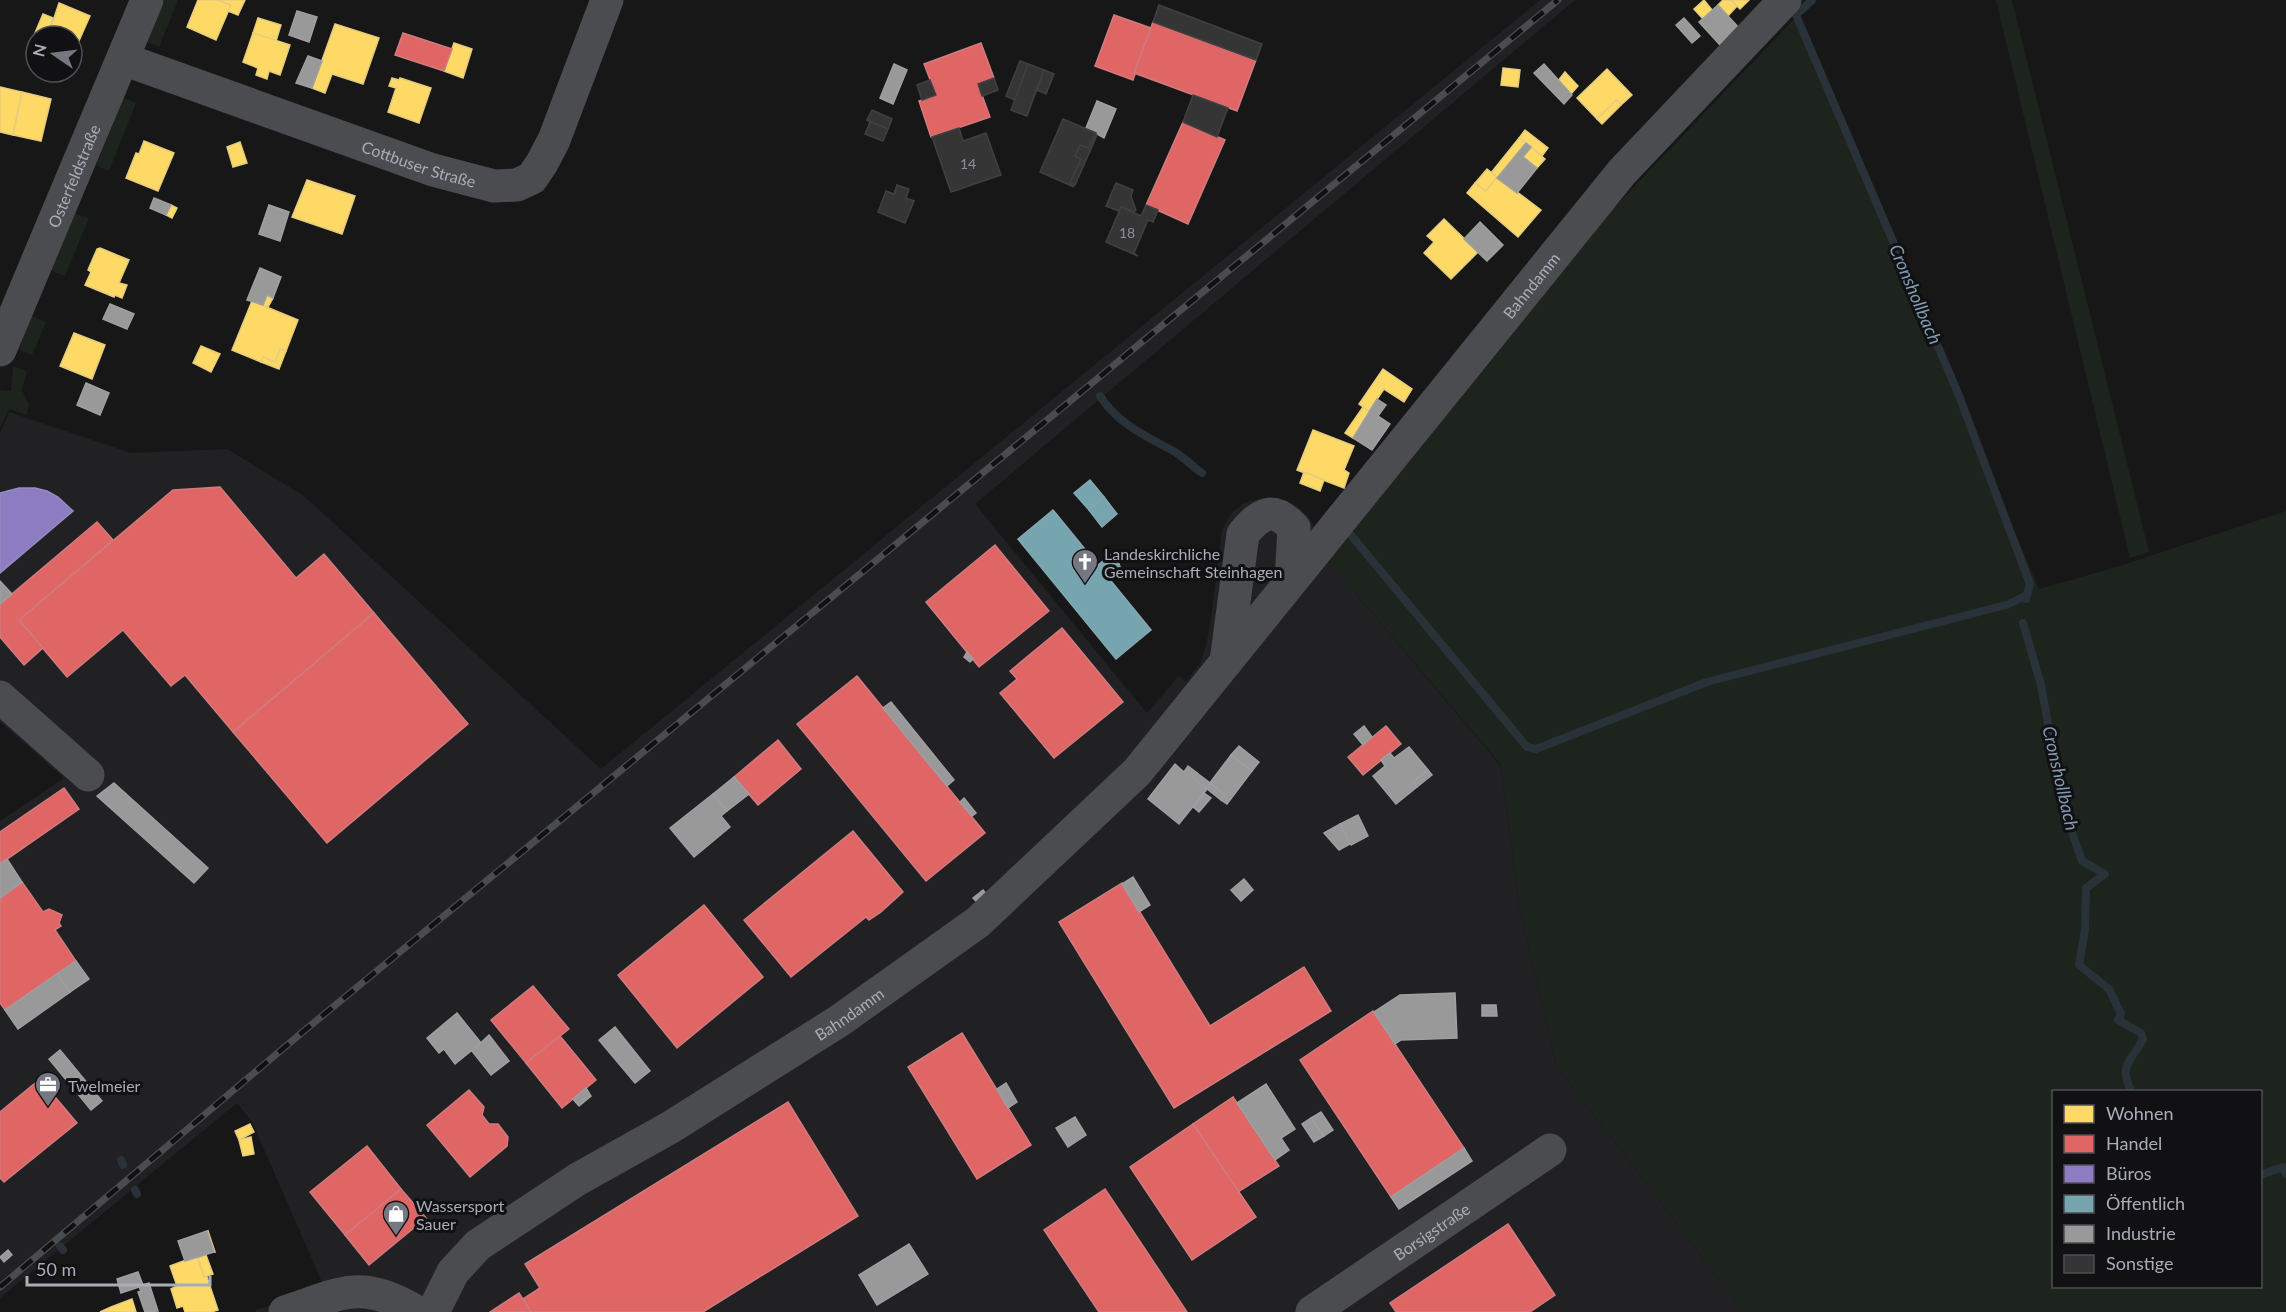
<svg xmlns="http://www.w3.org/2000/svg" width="2286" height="1312" font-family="Lato,sans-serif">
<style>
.built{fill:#212123}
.green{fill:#1d241e;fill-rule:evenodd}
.homes{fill:#ffd966;stroke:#e5cc7f;stroke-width:1.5}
.shops{fill:#e06666;stroke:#cf7b7f;stroke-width:1.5}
.offices{fill:#8e7cc3;stroke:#968bc0;stroke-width:1.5}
.public{fill:#76a5af;stroke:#85a7b2;stroke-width:1.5}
.industry{fill:#999;stroke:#9e9fa2;stroke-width:1.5}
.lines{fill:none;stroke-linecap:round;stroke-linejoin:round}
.stream{stroke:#2a3239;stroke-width:8}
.building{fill:#353536;stroke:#3f4043;stroke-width:1.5}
.minor{stroke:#4b4c50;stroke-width:33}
.rail-casing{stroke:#4b4c4f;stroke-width:7}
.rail{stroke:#111113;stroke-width:4.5;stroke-dasharray:14;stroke-linecap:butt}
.labels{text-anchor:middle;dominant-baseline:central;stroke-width:6;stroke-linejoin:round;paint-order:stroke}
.number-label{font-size:14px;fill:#8b8f98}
.street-label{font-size:16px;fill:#a8adb8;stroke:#111113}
.poi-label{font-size:16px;fill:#a8adb8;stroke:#111113;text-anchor:start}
.water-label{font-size:18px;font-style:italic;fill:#7f9bb3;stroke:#111113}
</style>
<rect width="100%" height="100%" fill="#171717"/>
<!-- built -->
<path class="built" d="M1540,0H1575L975,504L1147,713L1179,676L1186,682L1200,663L1206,646L1211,619L1222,531L1227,520L1234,511L1245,503L1261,498L1281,500L1297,506L1310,519L1319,535L1326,558L1501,766L1519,905L1556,1065L1744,1312H256L255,1310L325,1289L252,1122L237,1103L0,1298V821L64,778L0,722V433L9,412L131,453L227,449L304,496L601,769Z"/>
<!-- green -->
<g class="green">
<path d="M164,0H178L159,47L147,42Z"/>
<path d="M1996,0H2012L2149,552L2130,558Z"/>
<path d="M1797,16L2039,589L2120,566L2286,511V1312H1744L1556,1065L1519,905L1501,765L1326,558L1570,254ZM2054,1092H2260V1286H2054Z"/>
<path d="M117,95L136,103L109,171L96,166L113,124L109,114Z"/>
<path d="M71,212L89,218L65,276L47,269Z"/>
<path d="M29,315L46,322L32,355L20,350C24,337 24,327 29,315Z"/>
<path d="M13,366L27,371L22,390L29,405L26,415L9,409L0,428V390L11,391Z"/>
</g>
<!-- homes -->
<g class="homes">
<path d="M198,0H218L231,5L216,40L187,27Z"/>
<path d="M218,0H245L238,15L228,11L231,5Z"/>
<path d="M1704,0L1712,10L1703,19L1694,9Z"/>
<path d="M1723,0H1731L1737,6L1728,16L1718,5Z"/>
<path d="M1731,0H1749L1740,9Z"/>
<path d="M59,3L90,16L75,50L72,48V36H48Z"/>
<path d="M43,14L53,18L48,36L35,33Z"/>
<path d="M258,18L281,25L276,41L253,33Z"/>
<path d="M335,24L379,38L363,84L332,74L325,93L312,88Z"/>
<path d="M253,33L290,45L280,75L269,71L267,79L256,75L258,68L243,62Z"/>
<path d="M454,43L472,49L463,78L444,71Z"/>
<path d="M1503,68L1520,70L1518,87L1501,85Z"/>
<path d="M1607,69L1632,95L1621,105L1616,100L1597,119L1577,98Z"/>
<path d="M1565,72L1578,86L1571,94L1558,81Z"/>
<path d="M392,78L399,80L400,78L431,88L419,123L388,112L396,88L389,86Z"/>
<path d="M0,87L22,92L13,135L0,132Z"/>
<path d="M22,92L51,99L41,141L13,135Z"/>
<path d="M1616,100L1621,105L1602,124L1597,119Z"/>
<path d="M1525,130L1548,148L1542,156L1519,138Z"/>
<path d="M1519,138L1526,143L1497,178L1491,173Z"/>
<path d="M144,141L174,153L158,191L126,178L136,153L139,154Z"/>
<path d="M240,142L247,163L233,167L227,147Z"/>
<path d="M1531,147L1545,159L1537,168L1523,157Z"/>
<path d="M1487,169L1497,177L1486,191L1475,183Z"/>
<path d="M1497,177L1541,210L1518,237L1467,193L1475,183L1486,191Z"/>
<path d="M307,180L355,196L342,234L292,217Z"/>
<path d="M171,205L177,208L172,218L166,215Z"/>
<path d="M1444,219L1478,252L1451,279L1424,253L1434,242L1427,236Z"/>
<path d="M100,248L129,260L119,283L127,285L122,298L115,295L114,297L85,285L91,272L88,270L97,249Z"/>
<path d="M267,295L273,298L268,307L263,305Z"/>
<path d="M252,301L298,320L286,351L280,349L275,362L263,357L261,362L232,350Z"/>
<path d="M74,333L105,345L92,379L60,366Z"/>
<path d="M201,346L220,354L211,372L193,363Z"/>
<path d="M280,349L286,351L279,369L261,362L263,357L275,362Z"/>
<path d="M1383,369L1412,389L1404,402L1384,389L1369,411L1359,404Z"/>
<path d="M1363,407L1371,412L1353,438L1345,433Z"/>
<path d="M1313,430L1354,446L1344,470L1349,473L1344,488L1297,470Z"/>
<path d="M1304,472L1324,480L1320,491L1300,483Z"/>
<path d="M250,1124L254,1132L239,1140L235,1131Z"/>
<path d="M251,1137L254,1154L243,1156L239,1140Z"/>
<path d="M208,1231L215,1252H214L206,1233Z"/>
<path d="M206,1255L213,1274L204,1277L198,1258Z"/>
<path d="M197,1256L204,1277H207L218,1310L211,1312H185L183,1306L177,1308L171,1289L177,1286L170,1266Z"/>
<path d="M132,1299L136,1312H100L111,1307Z"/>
</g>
<!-- shops -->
<g class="shops">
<path d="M1114,15L1151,28L1133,80L1095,66Z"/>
<path d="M1153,22L1256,60L1237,111L1134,73Z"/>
<path d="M403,33L452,49L444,71L395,55Z"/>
<path d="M981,43L994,78L978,84L990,117L931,137L919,101L936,95L924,64Z"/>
<path d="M1183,122L1225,140L1188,224L1146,205Z"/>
<path d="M220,487L296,578L324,554L374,613L233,732L185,675L171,686L123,630L67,677L19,620L173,490Z"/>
<path d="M97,522L113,540L19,620L43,648L24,665L0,637V604Z"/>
<path d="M995,545L1049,611L979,667L926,602Z"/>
<path d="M374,613L468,724L327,843L233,732Z"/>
<path d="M1062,628L1123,702L1054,758L1000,693L1017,679L1010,671Z"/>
<path d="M857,676L985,833L926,881L797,724Z"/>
<path d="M1386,726L1401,744L1363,775L1348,757Z"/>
<path d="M778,740L801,769L758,805L734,777Z"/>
<path d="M64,788L79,809L0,864V832Z"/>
<path d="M853,831L903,892L881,912L869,920L866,917L791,977L744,920Z"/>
<path d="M22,882L43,912L49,909L62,915L59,923L61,926L55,930L76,961L5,1010L0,1003V898Z"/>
<path d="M1122,883L1210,1026L1304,967L1331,1011L1174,1108L1059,922Z"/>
<path d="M704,905L763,977L677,1048L618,975Z"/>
<path d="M533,986L569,1029L526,1063L491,1020Z"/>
<path d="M1373,1011L1464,1148L1391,1197L1300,1060Z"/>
<path d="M962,1033L1031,1145L977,1179L908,1067Z"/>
<path d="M560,1036L596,1080L562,1108L526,1063Z"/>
<path d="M40,1079L77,1123L4,1182L0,1178V1112Z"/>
<path d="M469,1090L484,1107L482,1115L489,1124H498L508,1137L507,1146L470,1177L427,1125Z"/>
<path d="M1233,1097L1279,1166L1238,1192L1193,1124Z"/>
<path d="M788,1102L858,1216L703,1312H531L523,1299L540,1288L525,1264Z"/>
<path d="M1193,1124L1256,1217L1192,1260L1130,1167Z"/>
<path d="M367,1146L401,1189L345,1235L310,1192Z"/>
<path d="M401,1189L426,1218L369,1265L345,1235Z"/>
<path d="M1105,1189L1187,1312H1099L1044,1230Z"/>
<path d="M1508,1224L1555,1295L1530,1312H1396L1390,1303Z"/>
<path d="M519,1293L531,1312H490Z"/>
</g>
<!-- offices -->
<path class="offices" d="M19,488H35L47,491L58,497L73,511L0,573V493Z"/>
<!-- public -->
<g class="public">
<path d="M1090,480L1104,497L1089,510L1074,493Z"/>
<path d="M1104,497L1117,514L1102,527L1089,510Z"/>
<path d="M1053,510L1151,630L1116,659L1018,539Z"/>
<path d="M1115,551L1121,570L1110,579L1098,565Z"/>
</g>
<!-- industry -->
<g class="industry">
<path d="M1718,5L1739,28L1720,45L1699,22Z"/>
<path d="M297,11L317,17L309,42L289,35Z"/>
<path d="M1684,18L1700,36L1692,43L1676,25Z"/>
<path d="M308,56L322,61L312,88L296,83Z"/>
<path d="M894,64L907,70L893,104L880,98Z"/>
<path d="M1544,64L1572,95L1564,104L1534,73Z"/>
<path d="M1097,101L1116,109L1104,138L1086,128Z"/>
<path d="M1526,143L1531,147L1523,157L1537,168L1517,193L1497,178Z"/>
<path d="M154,198L171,205L166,215L150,208Z"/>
<path d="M269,205L289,212L280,241L259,234Z"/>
<path d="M1480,222L1503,245L1487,261L1464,239Z"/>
<path d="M260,268L281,277L273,298L267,295L263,305L247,300Z"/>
<path d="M110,304L134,314L127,329L103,319Z"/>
<path d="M86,383L109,393L100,415L77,405Z"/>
<path d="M1377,399L1386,405L1378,416L1390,424L1372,450L1353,438Z"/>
<path d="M0,581L12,594L0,604Z"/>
<path d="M967,652L973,659L970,662L964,657Z"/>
<path d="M891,702L954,780L947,786L883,708Z"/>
<path d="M1364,726L1372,737L1363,745L1354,734Z"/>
<path d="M1239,746L1259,762L1252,771L1231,755Z"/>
<path d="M1409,747L1428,770L1413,782L1417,787L1396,804L1373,776L1385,766L1381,760L1390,753L1394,758Z"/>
<path d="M1231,755L1252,771L1227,804L1221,800L1225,795L1211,784L1206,788Z"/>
<path d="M1175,764L1184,772L1188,766L1197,773L1193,778L1207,789L1179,824L1148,799Z"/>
<path d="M1428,770L1432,775L1417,787L1413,782Z"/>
<path d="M1197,773L1210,783L1206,788L1193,778Z"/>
<path d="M734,777L749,794L727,811L713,794Z"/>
<path d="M114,783L208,868L194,883L97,796Z"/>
<path d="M1211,784L1225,795L1221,800L1207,789Z"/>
<path d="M1204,793L1211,798L1199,812L1193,807Z"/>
<path d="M713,794L727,811L721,816L730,827L694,857L670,828Z"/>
<path d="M964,798L976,813L972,816L960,802Z"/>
<path d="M1358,815L1368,836L1351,845L1340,824Z"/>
<path d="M1340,824L1350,844L1339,850L1324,833Z"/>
<path d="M7,859L22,882L0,898V864Z"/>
<path d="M1133,877L1150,905L1139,912L1122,884Z"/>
<path d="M1244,879L1253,890L1241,901L1231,890Z"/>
<path d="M983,890L986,894L977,902L973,898Z"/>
<path d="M76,961L89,979L70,992L57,974Z"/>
<path d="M57,974L70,992L18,1029L5,1010Z"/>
<path d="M1455,993L1457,1038L1401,1040L1395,1044L1374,1012L1400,995Z"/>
<path d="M1482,1005H1496L1497,1016H1482Z"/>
<path d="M457,1013L481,1043L455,1064L444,1049L439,1053L427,1038Z"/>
<path d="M615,1027L650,1071L635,1083L599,1040Z"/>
<path d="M489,1035L509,1061L491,1075L472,1051Z"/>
<path d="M60,1050L102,1101L91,1110L49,1059Z"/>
<path d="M1006,1083L1017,1102L1008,1108L997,1089Z"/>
<path d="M1266,1084L1295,1129L1281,1138L1289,1150L1275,1160L1237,1103Z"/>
<path d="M586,1088L591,1096L579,1106L573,1099Z"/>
<path d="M1321,1112L1333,1130L1324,1136L1311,1118Z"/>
<path d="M1075,1117L1086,1135L1068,1147L1056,1128Z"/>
<path d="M1311,1118L1324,1136L1314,1142L1302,1124Z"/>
<path d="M1464,1148L1472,1161L1399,1209L1391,1197Z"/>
<path d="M207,1231L214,1252L185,1261L178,1241Z"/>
<path d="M909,1244L928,1274L877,1305L859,1275Z"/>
<path d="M8,1250L12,1255L4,1262L0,1257Z"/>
<path d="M138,1272L143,1285L149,1283L158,1311L145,1312L138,1292L141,1291L139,1287L121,1293L117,1279Z"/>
</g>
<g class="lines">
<!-- stream -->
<g class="stream">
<path d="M1812,0L1796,15L1958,393L2030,584L2026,599"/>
<path d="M1100,396C1119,425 1146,436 1175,452C1185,458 1193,467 1202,473"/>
<path d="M1350,534L1527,747L1536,749L1707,682L2006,605"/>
<path d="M2011,603L2027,595"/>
<path d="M2023,623L2041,685L2063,806L2082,861L2105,874L2086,888L2085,930L2079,965L2109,989L2121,1014L2118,1020L2141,1033L2143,1039C2132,1061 2117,1065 2132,1092"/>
<path d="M121,1160L123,1165"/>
<path d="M2260,1175L2283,1167L2286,1174"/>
<path d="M135,1190L137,1194"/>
<path d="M60,1246L63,1250"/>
</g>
</g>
<!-- building -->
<g class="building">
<path d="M1159,5L1262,44L1256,60L1153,22Z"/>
<path d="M1020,61L1028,64L1015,100L1006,96Z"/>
<path d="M1028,64L1044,70L1027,116L1011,110Z"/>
<path d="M1044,70L1054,74L1046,94L1037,90Z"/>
<path d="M994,78L998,90L982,96L978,84Z"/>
<path d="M930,80L936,95L922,100L917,85Z"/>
<path d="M1193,95L1228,108L1217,137L1183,122Z"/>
<path d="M872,110L892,119L888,129L867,120Z"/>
<path d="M1063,119L1096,133L1089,148L1080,145L1075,156L1081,159L1070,183L1074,187L1040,172Z"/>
<path d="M870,122L888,129L883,141L865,134Z"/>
<path d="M959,128L963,141L986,133L1001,175L951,192L932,137Z"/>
<path d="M1095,134L1097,135L1075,185L1070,183L1081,159L1075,156L1080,145L1089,148Z"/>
<path d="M1116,183L1133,190L1131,196L1136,210L1134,212L1121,207L1119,211L1106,206Z"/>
<path d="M897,185L909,189L906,198L914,201L905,223L878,212L886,191L894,194Z"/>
<path d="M1146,205L1158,210L1153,222L1148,220L1134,253L1138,256L1106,242L1121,207L1141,216Z"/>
</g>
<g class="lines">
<!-- minor -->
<g class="minor">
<path id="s1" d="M123,59L433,170L494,186L517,185L532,178L542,163L554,140L607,0"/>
<path id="s2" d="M0,350L147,0"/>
<path d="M1226,662L1243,534C1261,513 1273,505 1294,528L1291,580"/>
<path d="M0,697L88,775"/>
<path d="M285,1312C342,1293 361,1278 417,1312"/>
<path id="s3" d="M433,1312L453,1272L478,1245L578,1179L671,1127L839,1021L978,922L1137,772L1622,172L1785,0"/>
<path id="s4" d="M1312,1312L1550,1150"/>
</g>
<defs>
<path id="rail" d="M0,1287L305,1030L1558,0"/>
</defs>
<!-- rail casing -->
<use href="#rail" class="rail-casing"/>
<!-- rail -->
<use href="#rail" class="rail"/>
</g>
<!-- icons -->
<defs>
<symbol id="church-pin" viewBox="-11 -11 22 30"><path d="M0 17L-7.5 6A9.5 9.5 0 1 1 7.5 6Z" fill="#757880" stroke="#111113"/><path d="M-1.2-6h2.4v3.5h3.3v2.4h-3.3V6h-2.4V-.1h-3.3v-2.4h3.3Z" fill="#fff"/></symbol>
<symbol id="office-pin" viewBox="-11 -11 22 30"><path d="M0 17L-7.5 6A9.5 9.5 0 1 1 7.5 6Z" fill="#757880" stroke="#111113"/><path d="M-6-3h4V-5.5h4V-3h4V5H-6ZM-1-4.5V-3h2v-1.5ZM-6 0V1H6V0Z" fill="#fff"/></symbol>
<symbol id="shop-pin" viewBox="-11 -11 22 30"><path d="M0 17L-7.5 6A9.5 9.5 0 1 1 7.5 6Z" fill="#757880" stroke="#111113"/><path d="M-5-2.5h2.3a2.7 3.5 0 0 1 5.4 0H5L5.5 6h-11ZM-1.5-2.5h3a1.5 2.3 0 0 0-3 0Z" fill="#fff"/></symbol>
</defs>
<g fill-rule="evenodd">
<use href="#church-pin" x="1070" y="547" width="30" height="40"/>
<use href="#office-pin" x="33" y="1070" width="30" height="40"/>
<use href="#shop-pin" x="381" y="1199" width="30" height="40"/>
</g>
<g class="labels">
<!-- number labels -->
<g class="number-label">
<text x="968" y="163">14</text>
<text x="1127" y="232">18</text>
</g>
<!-- street labels -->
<g class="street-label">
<text stroke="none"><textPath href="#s1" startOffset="314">Cottbuser Straße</textPath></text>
<text stroke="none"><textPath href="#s2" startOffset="189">Osterfeldstraße</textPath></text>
<text stroke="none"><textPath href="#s3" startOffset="1522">Bahndamm</textPath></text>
<text stroke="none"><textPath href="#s3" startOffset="519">Bahndamm</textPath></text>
<text stroke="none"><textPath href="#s4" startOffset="144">Borsigstraße</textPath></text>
</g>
<!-- poi labels -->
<g class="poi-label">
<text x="1104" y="553">Landeskirchliche<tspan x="1104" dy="18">Gemeinschaft Steinhagen</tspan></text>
<text x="68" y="1085">Twelmeier</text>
<text x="416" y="1205">Wassersport<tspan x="416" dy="18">Sauer</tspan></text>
</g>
<!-- water labels -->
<g class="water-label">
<text transform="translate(1916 294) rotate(67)">Cronshollbach</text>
<text transform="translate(2061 778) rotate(77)">Cronshollbach</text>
</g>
</g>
<!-- legend -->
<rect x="2052" y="1090" width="210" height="198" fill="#111113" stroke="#4d4f55" stroke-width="1.5"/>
<rect x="2064" y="1105" width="30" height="18" fill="#ffd966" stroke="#4d4f55" stroke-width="1.5"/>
<text x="2106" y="1120" font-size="18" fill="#a8adb8">Wohnen</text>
<rect x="2064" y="1135" width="30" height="18" fill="#e06666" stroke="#4d4f55" stroke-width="1.5"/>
<text x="2106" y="1150" font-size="18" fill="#a8adb8">Handel</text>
<rect x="2064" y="1165" width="30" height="18" fill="#8e7cc3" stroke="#4d4f55" stroke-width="1.5"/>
<text x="2106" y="1180" font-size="18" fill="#a8adb8">Büros</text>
<rect x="2064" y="1195" width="30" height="18" fill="#76a5af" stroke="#4d4f55" stroke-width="1.5"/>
<text x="2106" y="1210" font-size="18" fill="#a8adb8">Öffentlich</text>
<rect x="2064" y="1225" width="30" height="18" fill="#999999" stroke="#4d4f55" stroke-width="1.5"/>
<text x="2106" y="1240" font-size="18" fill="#a8adb8">Industrie</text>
<rect x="2064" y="1255" width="30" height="18" fill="#353536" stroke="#4d4f55" stroke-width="1.5"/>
<text x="2106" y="1270" font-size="18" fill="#a8adb8">Sonstige</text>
<!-- north arrow -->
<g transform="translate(54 54) rotate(284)"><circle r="28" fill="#111113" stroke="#4d4f55" stroke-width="1.5"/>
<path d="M0-4.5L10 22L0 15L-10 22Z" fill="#757880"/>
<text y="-9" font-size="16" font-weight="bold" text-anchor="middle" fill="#a8adb8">N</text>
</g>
<!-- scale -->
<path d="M27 1276v9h183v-9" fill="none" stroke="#a8adb8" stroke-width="3"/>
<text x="36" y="1276" font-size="18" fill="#a8adb8" stroke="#111113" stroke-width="4.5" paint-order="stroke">50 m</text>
</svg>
